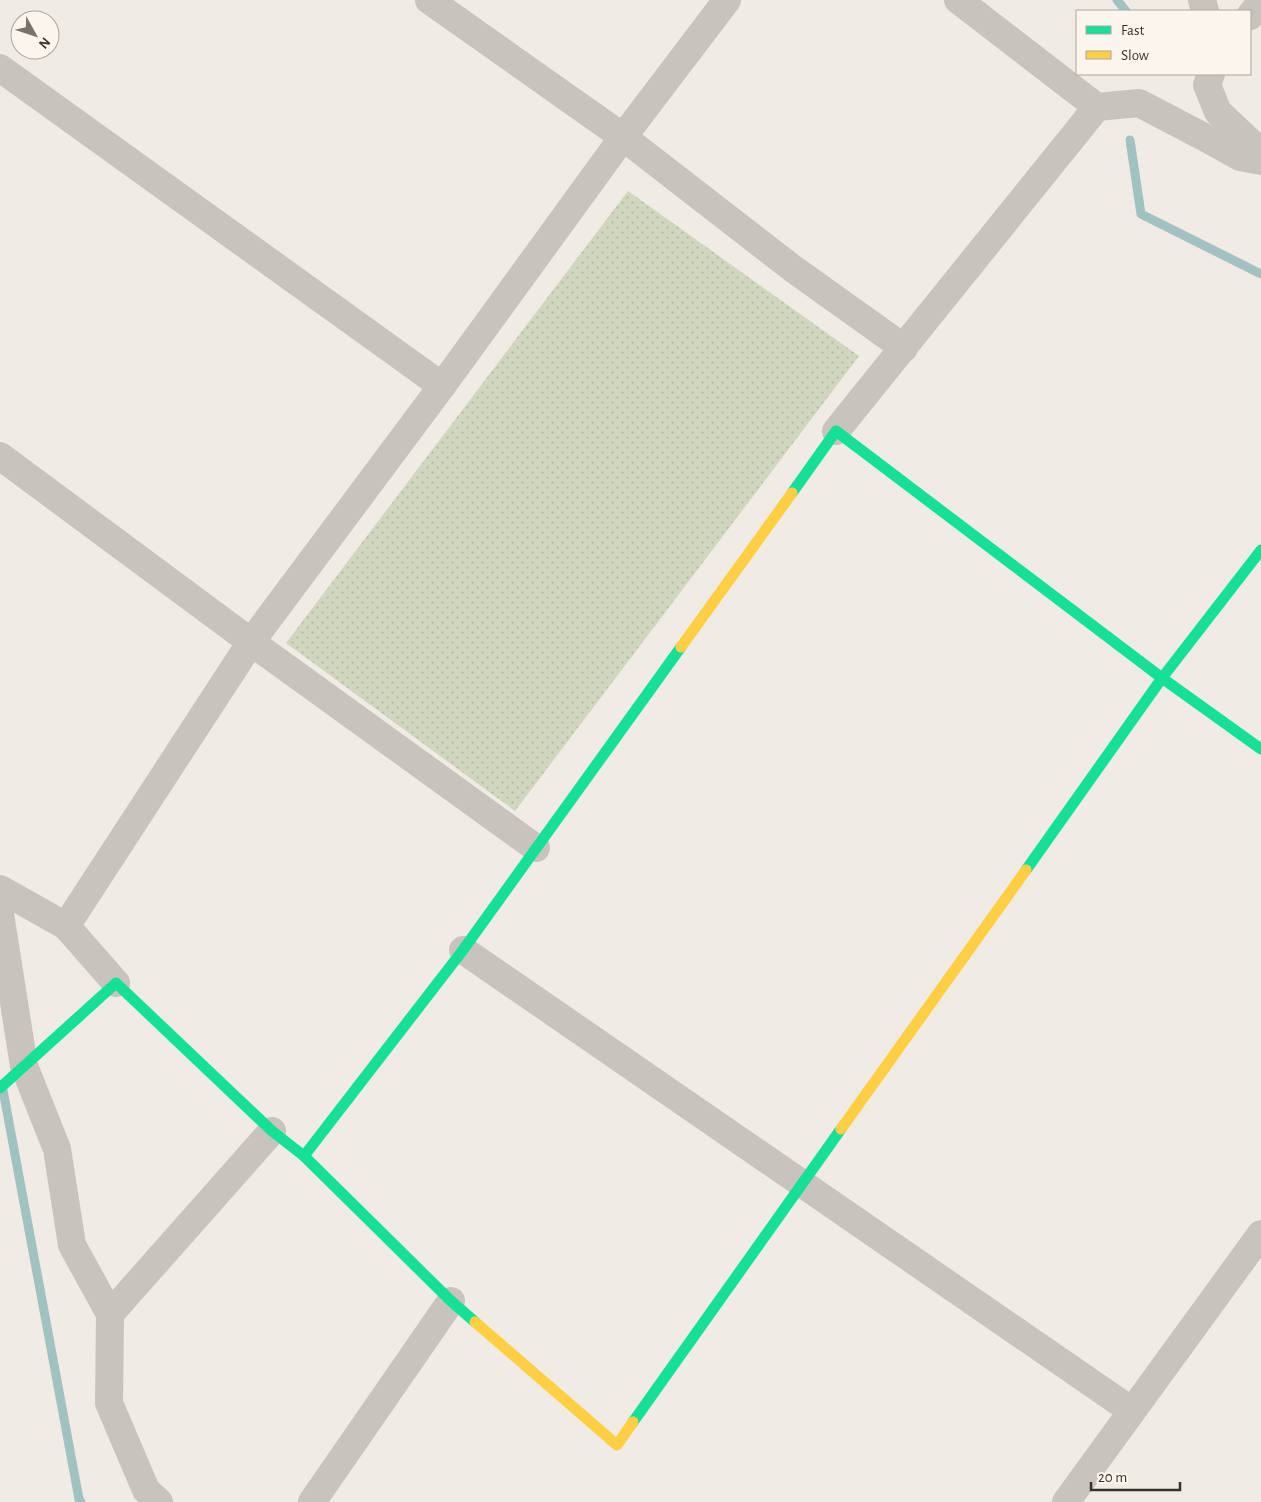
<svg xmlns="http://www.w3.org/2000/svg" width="1261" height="1502" font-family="'Alegreya Sans',sans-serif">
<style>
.park{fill:url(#park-dots)}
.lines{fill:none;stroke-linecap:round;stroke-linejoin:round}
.stream{stroke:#a1c2c1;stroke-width:9}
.street{stroke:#c9c3be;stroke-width:28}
.fast{stroke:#16e098;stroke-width:11}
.slow{stroke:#ffcf43;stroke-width:11}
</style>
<defs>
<pattern id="park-dots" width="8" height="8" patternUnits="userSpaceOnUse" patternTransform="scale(1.25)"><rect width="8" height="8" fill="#d1d6bf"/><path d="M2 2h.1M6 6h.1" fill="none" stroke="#b4b8a4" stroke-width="1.8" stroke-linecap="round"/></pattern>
</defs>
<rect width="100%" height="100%" fill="#f0ebe5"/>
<!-- park -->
<path class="park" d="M628,191L859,356L515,811L286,643Z"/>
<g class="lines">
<!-- stream -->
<g class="stream">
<path d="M1117,0L1126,11"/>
<path d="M1130,140L1141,214L1261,274"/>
<path d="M3,1090L79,1499L81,1502"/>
</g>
<!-- street -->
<g class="street">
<path d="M429,0L623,137L792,268L904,348"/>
<path d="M958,0L1097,107L1139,103L1204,137L1240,157L1261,161"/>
<path d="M1202,0L1205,11"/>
<path d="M1250,16L1261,2"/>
<path d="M0,68L442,386"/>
<path d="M1211,74L1207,85L1218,112L1261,152"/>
<path d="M836,431L1097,107"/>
<path d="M0,456L251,642L536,848"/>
<path d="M0,889L66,926L116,983"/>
<path d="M0,914L24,1066L57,1149L72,1245L110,1314L109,1403L146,1490L159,1502"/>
<path d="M66,926L251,642L442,386L623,137L727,0"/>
<path d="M463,950L1132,1411"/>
<path d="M110,1314L272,1131"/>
<path d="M312,1502L451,1301"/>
<path d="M1066,1502L1261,1234"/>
</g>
<!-- fast -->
<g class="fast">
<path d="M792,493L836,431L1162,678L1261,749"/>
<path d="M1026,870L1162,678L1261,550"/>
<path d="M0,1088L116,983L272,1131L304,1156L451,1301L475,1322"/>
<path d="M304,1156L463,950L681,647"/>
<path d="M633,1422L841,1129"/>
</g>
<!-- slow -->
<g class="slow">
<path d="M681,647L792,493"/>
<path d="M841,1129L1026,870"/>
<path d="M475,1322L617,1445L633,1422"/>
</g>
</g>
<!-- legend -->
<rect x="1076" y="10" width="175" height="65" fill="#fbf5ee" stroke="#aea6a0"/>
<rect x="1086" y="26" width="25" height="8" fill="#16e098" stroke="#aea6a0"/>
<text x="1121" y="35" font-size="15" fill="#3b302b">Fast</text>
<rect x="1086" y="51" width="25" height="8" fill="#ffcf43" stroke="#aea6a0"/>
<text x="1121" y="60" font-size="15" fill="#3b302b">Slow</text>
<!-- north arrow -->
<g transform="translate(35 35) rotate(130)"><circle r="24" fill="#fbf5ee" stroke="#aea6a0"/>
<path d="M0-4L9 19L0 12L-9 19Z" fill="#7a716c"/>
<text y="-8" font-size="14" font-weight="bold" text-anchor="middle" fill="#3b302b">N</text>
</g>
<!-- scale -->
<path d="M1091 1482v8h89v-8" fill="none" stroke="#3b302b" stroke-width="2.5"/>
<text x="1098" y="1482" font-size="15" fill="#3b302b" stroke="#fbf5ee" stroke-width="4" paint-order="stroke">20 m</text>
</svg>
